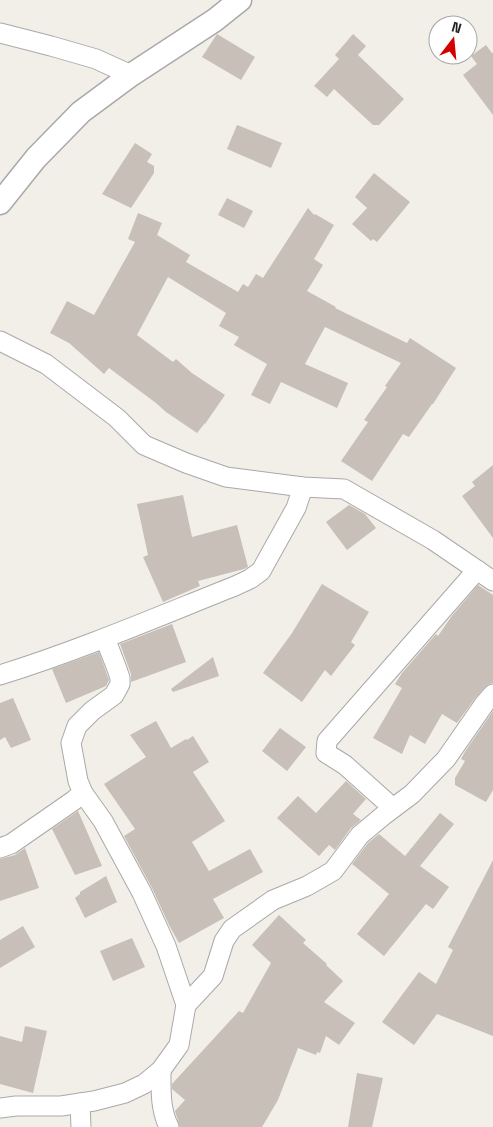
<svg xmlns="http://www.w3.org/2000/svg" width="493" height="1127" font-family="'Space Grotesk',sans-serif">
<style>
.building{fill:#c7bfb8}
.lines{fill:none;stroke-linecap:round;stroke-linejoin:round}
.minor-casing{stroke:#a9a9a9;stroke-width:21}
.tertiary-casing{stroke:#a9a9a9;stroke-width:25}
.minor{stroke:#fff;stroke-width:19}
.tertiary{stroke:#fff;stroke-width:22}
</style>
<rect width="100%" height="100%" fill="#f2efe9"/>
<!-- building -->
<g class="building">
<path d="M217,34L255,57L241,80L202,57Z"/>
<path d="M353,34L366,46L358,55L404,99L379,125H373L334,89L327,97L314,86L339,59L335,55Z"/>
<path d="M486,45L492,53H493V115L463,75L477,64L471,56Z"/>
<path d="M237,125L282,143L271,168L227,149Z"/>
<path d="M135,143L152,154L147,162L154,166V173L131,208L102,194Z"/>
<path d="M374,173L410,202L377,242L373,239L371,241L352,224L367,208L355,197Z"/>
<path d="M227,198L253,211L244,228L218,215Z"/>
<path d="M308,208L314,215L315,214L334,225L314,259L323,265L307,291L336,307L335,308L407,343L410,338L456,368L433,404H432L409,437L403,434L372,481L341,461L368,422L364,420L387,387L385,386L401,363L325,327L305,364L348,383L337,408L281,382L270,404L251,395L267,364L234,345L239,337L219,326L226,313L168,277L137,335L173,362L176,359L192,373L225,395L205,424V423L197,433L166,412L156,403L109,368L104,374L69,343L50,333L67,301L94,315L135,242L128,239L138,213L162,223L157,235L190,255L186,262L238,292L243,284L248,287L256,274L263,278Z"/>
<path d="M493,465V538L462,496L475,486L472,482Z"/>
<path d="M183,495L192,537L237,525L248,567L244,569L198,581L200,586L163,602L143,557L148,555L137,504Z"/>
<path d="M349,505L365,514L376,528L347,550L326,522Z"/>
<path d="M322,584L369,612L351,642L355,645L331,676L325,670L302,702L263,673L292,633Z"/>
<path d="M478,585L493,595V683L489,684L485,687L476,697L457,723L442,714L425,744L410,735L402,754L373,738L402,688L395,684L402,673L436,634L438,636L451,617Z"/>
<path d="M172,624L186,662L131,682V674L120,644Z"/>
<path d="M99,652L109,680L106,686L66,703L52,669Z"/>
<path d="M213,657L219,676L173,692L171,689Z"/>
<path d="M13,698L31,740L11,748L5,737L0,740V703Z"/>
<path d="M493,711V790L486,802L455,785V778L465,761L461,759L466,750Z"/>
<path d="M156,721L171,748L186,739L187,740L193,736L209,762L193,772L225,821L192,842L209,871L250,849L263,872L213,899L224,918L179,943L169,925L152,888L124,836L135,829L104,784L146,757L130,735Z"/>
<path d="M280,728L306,747L287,771L262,751Z"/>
<path d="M346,781L366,799L353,814L361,820L351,828L335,850L329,845L319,856L277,818L298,796L316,813Z"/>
<path d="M78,811L102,866L75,875L52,829Z"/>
<path d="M440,813L454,824L420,866L449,887L433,909L426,904L384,956L357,934L389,894L352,864L368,843L379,834L405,856Z"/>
<path d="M25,848L39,888L0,901V859L15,855Z"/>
<path d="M493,860V1036L437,1014L414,1045L382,1022L419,972L436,984L453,950L448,947Z"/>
<path d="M106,876L117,902L85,918L75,898L80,894V892Z"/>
<path d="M279,915L306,940L303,943L327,964L326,965L343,981L324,1002L355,1023L339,1045L326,1036L320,1053L317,1052L316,1055L298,1048L278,1100L262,1127H180L175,1111L185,1100L172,1089V1084L239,1011L243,1013L271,963L252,945Z"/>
<path d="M23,926L35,947L0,968V940Z"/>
<path d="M132,938L145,967L113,981L100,951Z"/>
<path d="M25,1026L47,1031L33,1093L0,1084V1036L22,1042Z"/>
<path d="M357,1073L383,1078L372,1127H348Z"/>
</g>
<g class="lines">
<defs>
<g id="minor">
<path d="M0,33L51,46L96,59L131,75"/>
<path d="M0,341L46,364L117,418L144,445L186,463L226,477L303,487L344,489L433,540L493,581"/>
<path d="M0,675C80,650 157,617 235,586L250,579L261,571L296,508L303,487"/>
<path d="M393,808L345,765L326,753L327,741L477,570"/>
<path d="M0,848L11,844L73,801L83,793L78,781L71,743L77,726L92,711L114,695L120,684V678L117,669L105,638"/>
<path d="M186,1005L213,976L224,941L232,929L273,900L307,886L333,871L360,835L384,815L412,794L446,759L485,703L493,694"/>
<path d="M161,1070C161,1090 160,1109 169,1127"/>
<path d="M80,1103L81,1127"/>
<path d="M0,1108L16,1106H61L94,1101L125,1093L144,1084L161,1070L179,1045L186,1005L166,946L142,893L103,821L83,793"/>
</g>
<path id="tertiary" d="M0,203L36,158L81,112L131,75L215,20L240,0"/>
</defs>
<!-- minor casing -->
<use href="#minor" class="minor-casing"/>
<!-- tertiary casing -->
<use href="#tertiary" class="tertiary-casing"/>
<!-- minor -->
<use href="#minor" class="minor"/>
<!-- tertiary -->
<use href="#tertiary" class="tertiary"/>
</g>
<!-- north arrow -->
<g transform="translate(453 40) rotate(16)"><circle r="24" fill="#ffffff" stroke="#a7a7a7"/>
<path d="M0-4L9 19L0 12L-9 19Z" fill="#d40000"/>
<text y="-8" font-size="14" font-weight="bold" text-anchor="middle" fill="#222222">N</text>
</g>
</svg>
